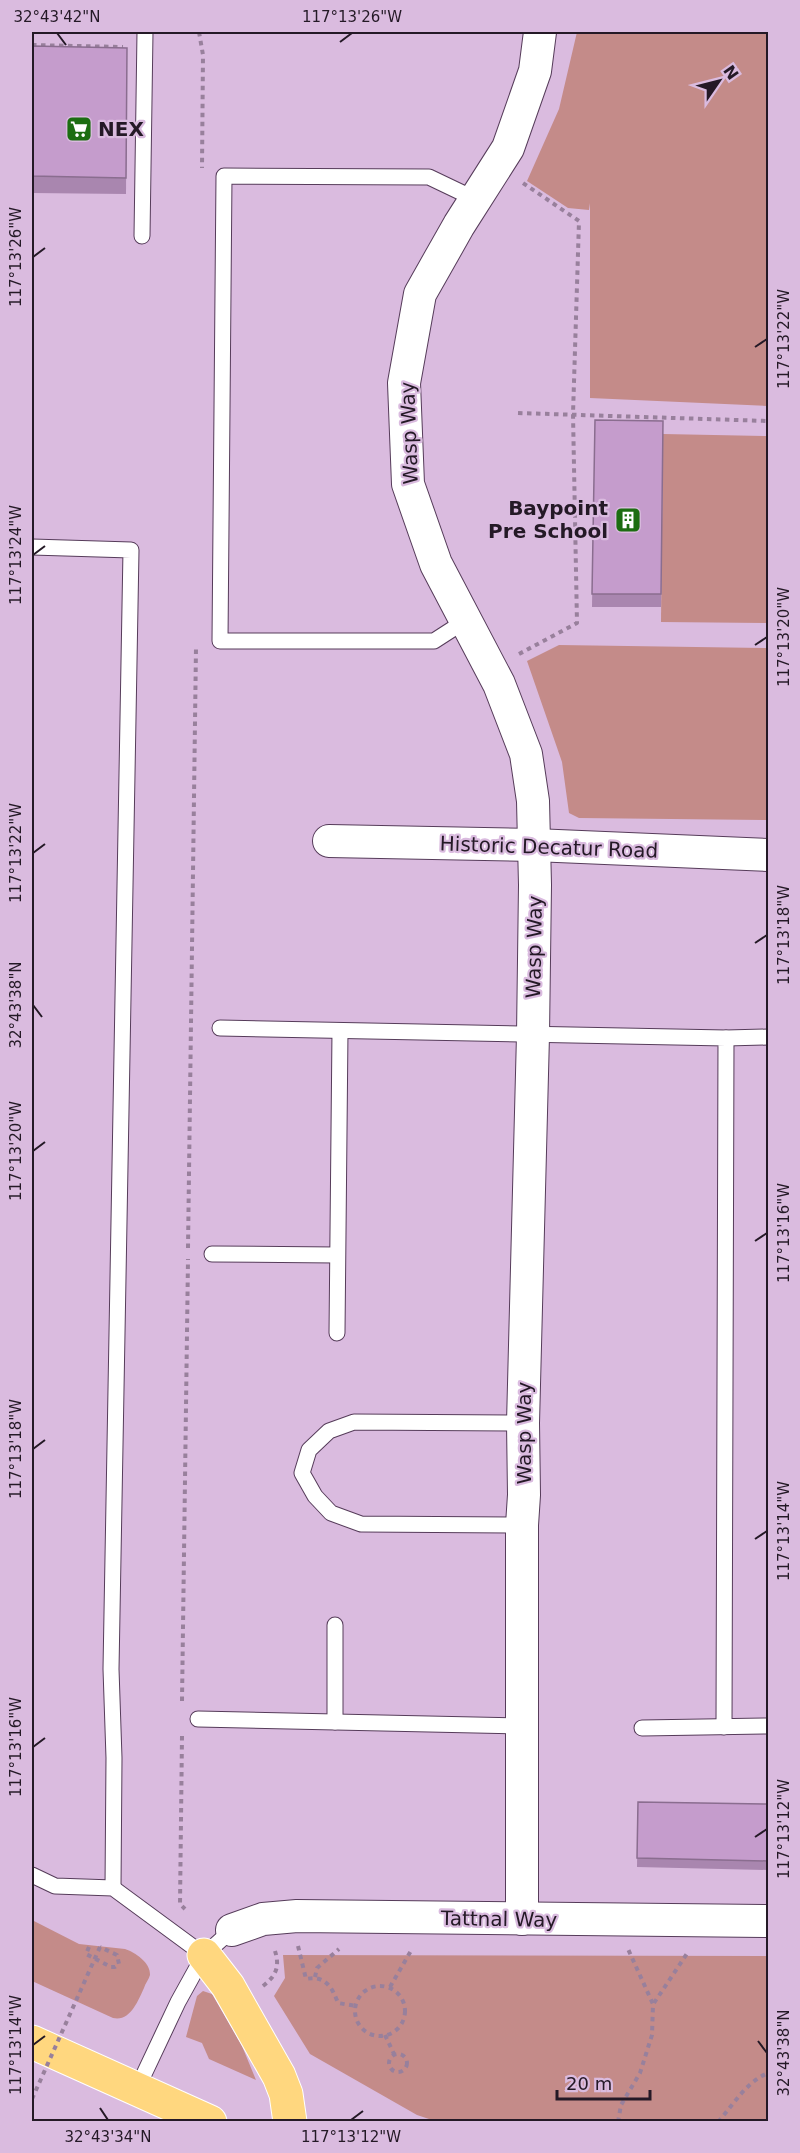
<svg xmlns="http://www.w3.org/2000/svg" width="800" height="2153" font-family="'DejaVu Sans',sans-serif">
<style>
.green{fill:#c48b89}
.lines{fill:none;stroke-linecap:round;stroke-linejoin:round}
.lane-casing{stroke:#563c5a;stroke-width:17}
.street-casing{stroke:#563c5a;stroke-width:34}
.primary-casing{stroke:#fff;stroke-width:35}
.path{stroke:#98809c;stroke-width:4;stroke-dasharray:4.5 4.5;stroke-linecap:butt}
.lane{stroke:#fff;stroke-width:15}
.street{stroke:#fff;stroke-width:32}
.primary{stroke:#ffd77f;stroke-width:33}
.path-bridge{stroke:#98809c;stroke-width:4;stroke-dasharray:4.5 4.5;stroke-linecap:butt}
.wall{fill:#a986af}
.building{fill:#c59ccc;stroke:#8a6d8f;stroke-width:1.5}
.ticks{fill:none;stroke:#241926;stroke-width:2}
.labels{text-anchor:middle;dominant-baseline:central;stroke-width:4.5;stroke-linejoin:round;paint-order:stroke}
.poi-label{font-size:20px;font-weight:bold;fill:#241926;stroke:#dabbdf;text-anchor:start}
.street-label{font-size:20px;fill:#241926;stroke:#dabbdf}
.neatline{fill:none;stroke:#241926;stroke-width:2}
.ticks-label{font-size:15px;text-anchor:middle;fill:#241926}
</style>
<rect width="100%" height="100%" fill="#dabbdf"/>
<!-- green -->
<g class="green">
<path d="M577,32H768L767,406L590,398V203L589,210L568,208L527,181L559,109Z"/>
<path d="M663,434L768,436V623L661,622Z"/>
<path d="M559,645L768,648V820L579,818L569,813L562,762L527,661Z"/>
<path d="M32,1920L79,1944L125,1949C135,1952 151,1963 150,1975C149,1979 145,1984 144,1988C138,2001 130,2022 113,2018L32,1981Z"/>
<path d="M283,1955L768,1956V2121L438,2122L417,2115L310,2054L274,1996L285,1978Z"/>
<path d="M203,1991L212,1994L219,2006L242,2046L256,2080L209,2059L202,2043L186,2037L197,1996Z"/>
</g>
<g class="lines">
<defs>
<g id="lane">
<path d="M142,236L145,32"/>
<path d="M32,547L131,550L111,1669L114,1758L113,1888"/>
<path d="M465,621L434,641H220L224,176L429,177L475,199"/>
<path d="M220,1028L726,1038L724,1727"/>
<path d="M726,1038L768,1037"/>
<path d="M212,1254L336,1255"/>
<path d="M337,1333L340,1031"/>
<path d="M522,1525L361,1524L331,1513L315,1496L302,1473L309,1450L329,1431L354,1422L523,1423"/>
<path d="M198,1719L522,1726"/>
<path d="M335,1722V1625"/>
<path d="M642,1728L768,1726"/>
<path d="M32,1875L55,1886L113,1888L204,1955"/>
<path d="M137,2089L178,2002L204,1955L232,1930"/>
</g>
<g id="street">
<path d="M329,841L534,845L768,855"/>
<path d="M522,1919V1525L524,1495L523,1423L533,1035L535,885L533,801L526,754L499,684L436,564L408,484L404,383L420,294L459,225L508,148L535,71L540,32"/>
<path d="M232,1930L263,1919L297,1916L768,1921"/>
</g>
<g id="primary">
<path d="M204,1955L228,1986L279,2076L286,2094L290,2122"/>
<path d="M32,2042L210,2122"/>
</g>
</defs>
<!-- lane casing -->
<use href="#lane" class="lane-casing"/>
<!-- street casing -->
<use href="#street" class="street-casing"/>
<!-- primary casing -->
<use href="#primary" class="primary-casing"/>
<!-- path -->
<g class="path">
<path d="M199,32L203,55L202,168"/>
<path d="M32,45L123,47"/>
<path d="M518,413L768,421"/>
<path d="M519,654L577,623L573,414L579,221L523,183"/>
<path d="M188,1248L196,647"/>
<path d="M182,1701L188,1259"/>
<path d="M182,1736L180,1904L185,1909"/>
<path d="M298,1946L306,1979C325,1975 332,1987 338,2003L356,2006"/>
<path d="M89,1947L86,1954L111,1967H115L119,1964L117,1955L100,1947"/>
<path d="M315,1977L317,1968L339,1949"/>
<circle cx="380" cy="2011" r="25"/>
<path d="M263,1986C276,1976 280,1967 275,1951"/>
<path d="M390,1987L412,1949"/>
<path d="M654,2003L688,1952"/>
<path d="M385,2035L394,2054"/>
<circle cx="398" cy="2063" r="9"/>
<path d="M618,2122L621,2105L640,2073L652,2035L653,2004L628,1949"/>
<path d="M718,2122C734,2104 746,2082 768,2073"/>
</g>
<!-- lane -->
<use href="#lane" class="lane"/>
<!-- street -->
<use href="#street" class="street"/>
<!-- primary -->
<use href="#primary" class="primary"/>
<!-- path-bridge -->
<path class="path-bridge" d="M32,2099L100,1947"/>
</g>
<!-- wall -->
<g class="wall">
<path d="M32,46L127,48L126,194L32,193Z"/>
<path d="M595,420L663,421L661,607H592Z"/>
<path d="M638,1802L768,1804V1870L637,1867Z"/>
</g>
<!-- building -->
<g class="building">
<path d="M32,46L127,48L126,178L32,176Z"/>
<path d="M595,420L663,421L661,594H592Z"/>
<path d="M638,1802L768,1804V1861L637,1858Z"/>
</g>
<!-- ticks -->
<path class="ticks" d="M57,33L66,45M340,42L352,33M33,257L45,248M755,347L767,339M33,555L45,546M755,645L767,637M33,853L45,844M755,943L767,935M33,1005L42,1017M33,1151L45,1142M755,1241L767,1233M33,1449L45,1440M755,1539L767,1531M33,1747L45,1738M755,1837L767,1829M758,2041L767,2053M33,2045L45,2036M100,2108L108,2120M351,2120L363,2111"/>
<!-- icons -->
<defs>
<symbol id="supermarket-square" viewBox="-11 -11 22 22"><rect x="-9" y="-9" width="18" height="18" rx="4" fill="#1c6d11" stroke="#dabbdf"/><path d="M-6-5.5h2.5l.6 2H6L4.5 2H-2.5L-4.4-4H-6ZM-1.5 3.2a1.3 1.3 0 1 0 .1 0ZM3 3.2a1.3 1.3 0 1 0 .1 0Z" fill="#fff"/></symbol>
<symbol id="building-square" viewBox="-11 -11 22 22"><rect x="-9" y="-9" width="18" height="18" rx="4" fill="#1c6d11" stroke="#dabbdf"/><path d="M-4-6H4V6H1V3H-1V6H-4ZM-2.5-4.3h1.7v1.8h-1.7ZM.8-4.3h1.7v1.8H.8ZM-2.5-1h1.7V.8h-1.7ZM.8-1h1.7V.8H.8Z" fill="#fff"/></symbol>
</defs>
<g fill-rule="evenodd">
<use href="#supermarket-square" x="64" y="114" width="30" height="30"/>
<use href="#building-square" x="613" y="505" width="30" height="30"/>
</g>
<g class="labels">
<!-- poi labels -->
<g class="poi-label">
<text x="98" y="129">NEX</text>
<text x="608" y="508" text-anchor="end">Baypoint<tspan x="608" dy="23">Pre School</tspan></text>
</g>
<!-- street labels -->
<g class="street-label">
<text transform="translate(409 433) rotate(-92)">Wasp Way</text>
<text transform="translate(549 847) rotate(2)">Historic Decatur Road</text>
<text transform="translate(534 947) rotate(-89)">Wasp Way</text>
<text transform="translate(524 1433) rotate(-90)">Wasp Way</text>
<text transform="translate(499 1919) rotate(1)">Tattnal Way</text>
</g>
</g>
<!-- border -->
<rect width="800" height="2153" fill="none" stroke="#dabbdf" stroke-width="66"/>
<!-- north arrow -->
<g transform="translate(719 81) rotate(55)" stroke="#dabbdf" stroke-width="4.5" paint-order="stroke">
<path d="M0-4.5L10 22L0 15L-10 22Z" fill="#241926"/>
<text y="-9" font-size="16" font-weight="bold" text-anchor="middle" fill="#241926">N</text>
</g>
<!-- scale -->
<path d="M557 2090v9h93v-9" fill="none" stroke="#241926" stroke-width="3"/>
<text x="566" y="2090" font-size="18" fill="#241926" stroke="#dabbdf" stroke-width="4.5" paint-order="stroke">20 m</text>
<rect x="33" y="33" width="734" height="2087" class="neatline"/>
<g class="ticks-label">
<text x="57" y="22">32°43'42"N</text>
<text x="352" y="22">117°13'26"W</text>
<text transform="translate(16 257) rotate(-90)" y="5">117°13'26"W</text>
<text transform="translate(784 339) rotate(-90)" y="5">117°13'22"W</text>
<text transform="translate(16 555) rotate(-90)" y="5">117°13'24"W</text>
<text transform="translate(784 637) rotate(-90)" y="5">117°13'20"W</text>
<text transform="translate(16 853) rotate(-90)" y="5">117°13'22"W</text>
<text transform="translate(784 935) rotate(-90)" y="5">117°13'18"W</text>
<text transform="translate(16 1005) rotate(-90)" y="5">32°43'38"N</text>
<text transform="translate(16 1151) rotate(-90)" y="5">117°13'20"W</text>
<text transform="translate(784 1233) rotate(-90)" y="5">117°13'16"W</text>
<text transform="translate(16 1449) rotate(-90)" y="5">117°13'18"W</text>
<text transform="translate(784 1531) rotate(-90)" y="5">117°13'14"W</text>
<text transform="translate(16 1747) rotate(-90)" y="5">117°13'16"W</text>
<text transform="translate(784 1829) rotate(-90)" y="5">117°13'12"W</text>
<text transform="translate(16 2045) rotate(-90)" y="5">117°13'14"W</text>
<text transform="translate(784 2053) rotate(-90)" y="5">32°43'38"N</text>
<text x="108" y="2142">32°43'34"N</text>
<text x="351" y="2142">117°13'12"W</text>
</g>
</svg>
